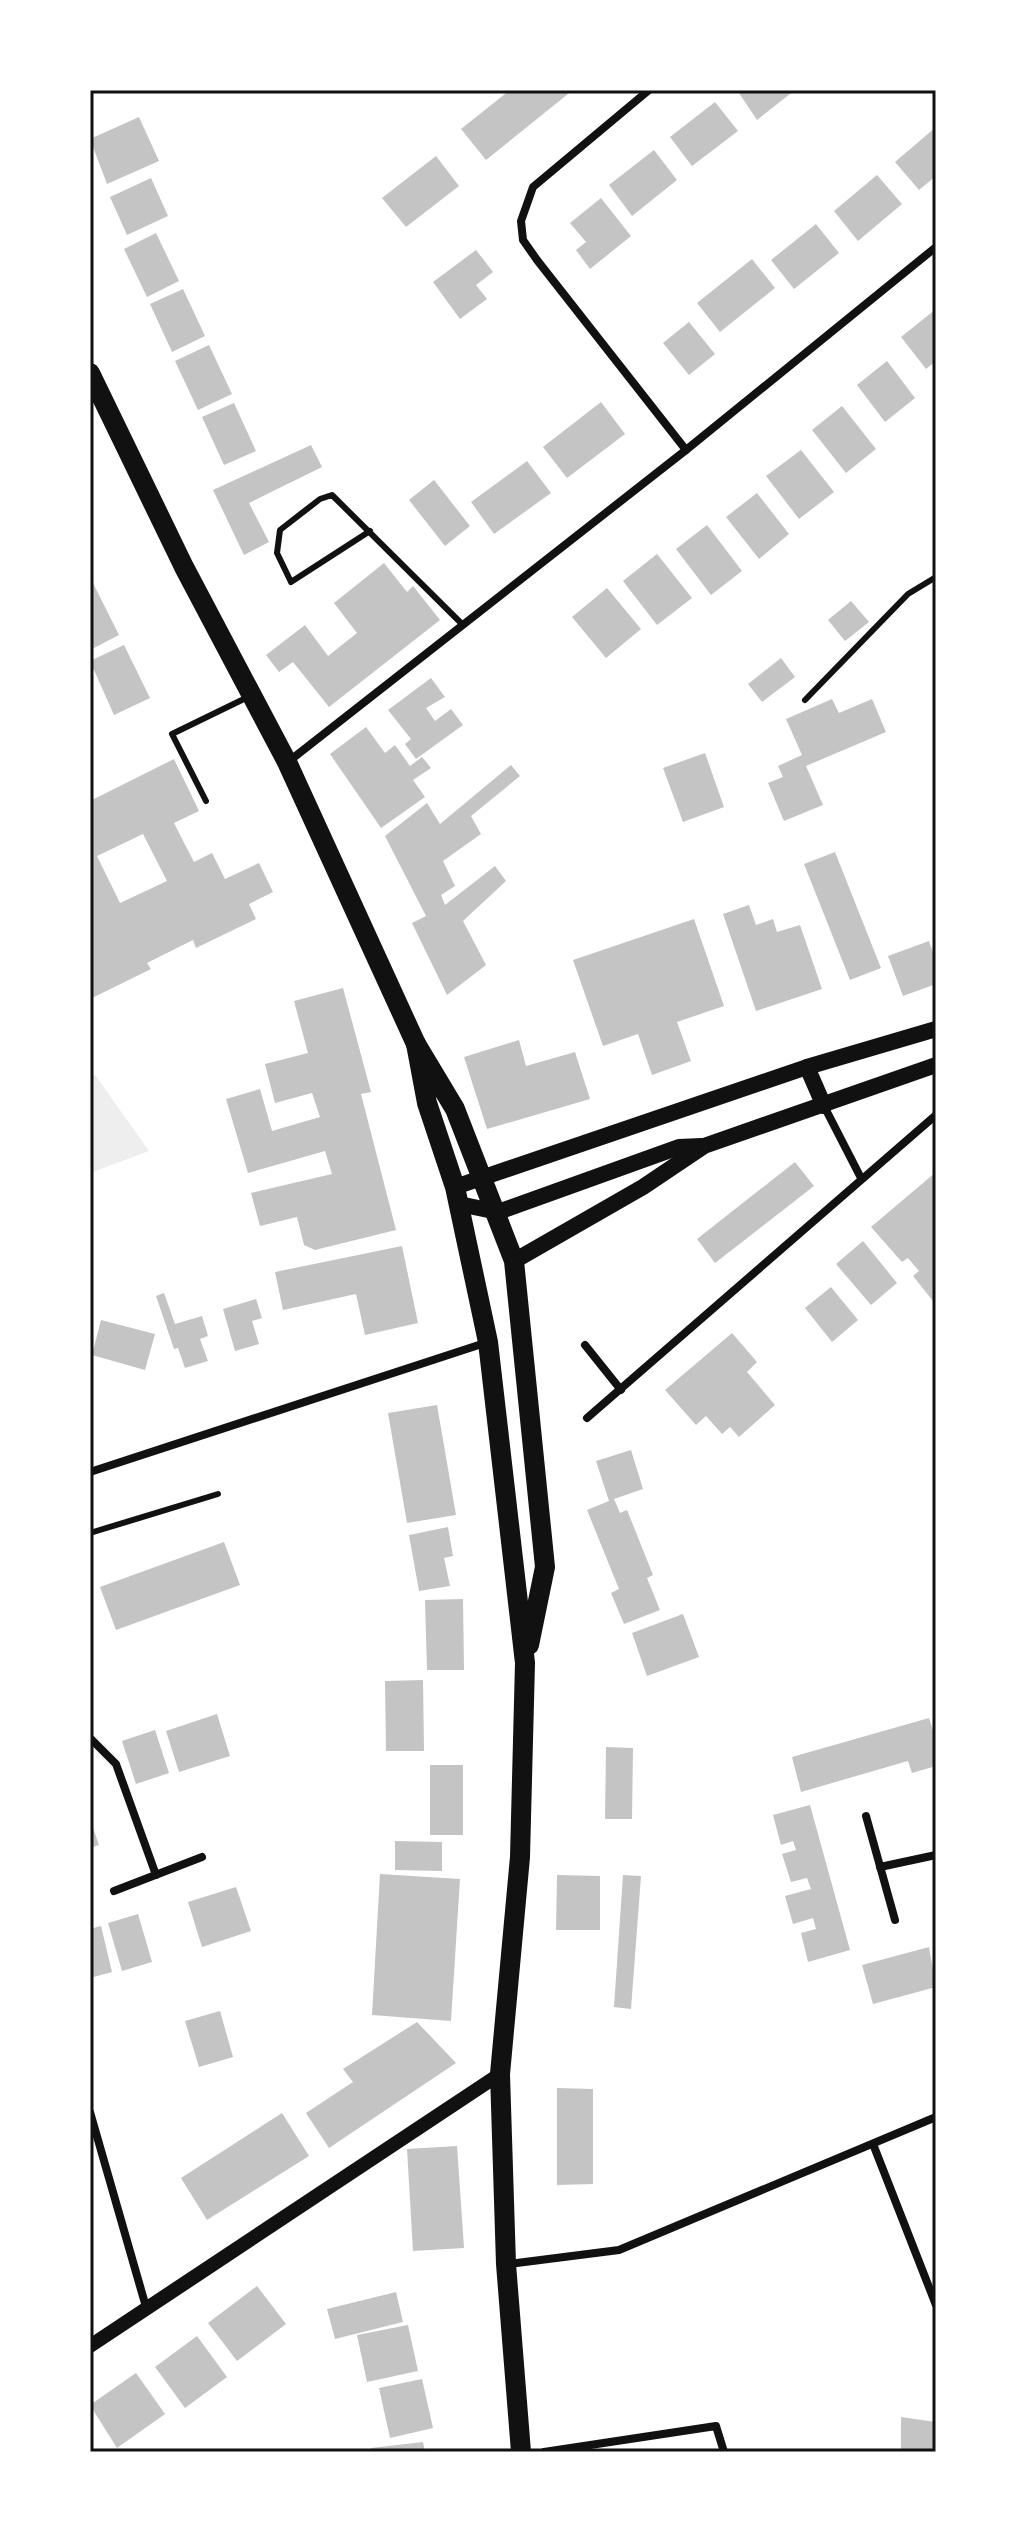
<svg xmlns="http://www.w3.org/2000/svg" width="1026" height="2542" font-family="Inter,sans-serif">
<style>
.green{fill:#eee}
.building{fill:#c4c4c4;fill-rule:evenodd}
.lines{fill:none;stroke-linecap:round;stroke-linejoin:round}
.service{stroke:#111;stroke-width:6}
.minor{stroke:#111;stroke-width:8}
.tertiary{stroke:#111;stroke-width:14}
.secondary{stroke:#111;stroke-width:16}
.primary{stroke:#111;stroke-width:20}
.neatline{fill:none;stroke:#111;stroke-width:3}
</style>
<rect width="100%" height="100%" fill="#fff"/>
<!-- green -->
<path class="green" d="M95,1075L149,1151L90,1173V1076Z"/>
<!-- building -->
<g class="building">
<path d="M510,90H573L486,160L461,129Z"/>
<path d="M737,90H795L757,120Z"/>
<path d="M715,102L738,131L692,166L670,137Z"/>
<path d="M139,117L159,161L107,184L90,139Z"/>
<path d="M936,127V176L919,190L895,162Z"/>
<path d="M654,150L677,180L632,216L609,185Z"/>
<path d="M436,156L459,186L406,227L382,198Z"/>
<path d="M877,175L902,204L858,241L834,211Z"/>
<path d="M151,178L168,216L127,235L110,197Z"/>
<path d="M601,198L631,236L590,269L576,250L586,242L570,223Z"/>
<path d="M816,224L839,253L794,289L771,260Z"/>
<path d="M156,233L179,281L147,297L124,249Z"/>
<path d="M476,250L493,272L476,285L487,299L460,319L433,282Z"/>
<path d="M752,259L775,288L720,332L697,303Z"/>
<path d="M183,289L205,336L172,352L150,304Z"/>
<path d="M936,309V361L926,369L901,337Z"/>
<path d="M689,322L715,354L689,375L663,343Z"/>
<path d="M209,345L232,394L198,410L175,361Z"/>
<path d="M887,361L915,398L885,422L857,385Z"/>
<path d="M601,402L625,434L567,478L543,447Z"/>
<path d="M234,403L256,451L224,465L202,417Z"/>
<path d="M842,406L876,449L846,473L812,430Z"/>
<path d="M311,445L322,467L249,503L269,542L244,555L213,490Z"/>
<path d="M801,450L834,492L799,519L766,476Z"/>
<path d="M527,461L551,493L494,534L471,502Z"/>
<path d="M434,480L470,526L445,546L409,500Z"/>
<path d="M757,493L789,534L759,559L726,517Z"/>
<path d="M707,525L742,571L711,595L676,549Z"/>
<path d="M657,554L692,598L657,625L623,581Z"/>
<path d="M384,563L407,592L413,586L440,620L329,707L293,662L279,672L266,655L305,625L328,656L357,633L334,603Z"/>
<path d="M93,583L119,635L90,650V584Z"/>
<path d="M607,588L641,629L606,658L572,617Z"/>
<path d="M851,601L869,622L845,641L828,620Z"/>
<path d="M124,645L150,698L114,715L90,661Z"/>
<path d="M781,658L795,677L762,702L748,684Z"/>
<path d="M431,678L445,697L426,708L435,721L451,709L463,725L416,759L405,744L411,739L388,710Z"/>
<path d="M832,699L839,713L872,699L886,732L806,766L823,805L784,821L768,783L783,777L778,766L802,755L786,719Z"/>
<path d="M366,727L385,753L395,745L410,766L422,757L431,768L413,780L425,797L381,828L330,754Z"/>
<path d="M705,753L724,807L683,822L663,768Z"/>
<path d="M174,759L199,811L174,823L194,862L212,853L225,879L259,863L273,892L249,904L256,919L196,948L193,940L147,963L151,969L90,999V801ZM143,834L167,881L120,903L97,856Z"/>
<path d="M511,765L520,776L471,816L481,834L443,861L455,886L441,895L445,905L495,866L506,881L463,921L486,965L447,995L412,923L426,916L385,836L427,803L440,824Z"/>
<path d="M835,852L881,968L850,980L804,864Z"/>
<path d="M749,905L756,925L773,919L777,932L800,925L822,989L756,1011L723,914Z"/>
<path d="M694,919L724,1006L677,1022L691,1061L652,1075L638,1034L603,1046L573,960Z"/>
<path d="M929,941L936,961V984L903,996L888,956Z"/>
<path d="M343,988L371,1092L361,1094L396,1230L315,1250L304,1245L297,1217L260,1226L251,1193L332,1174L325,1151L248,1173L226,1099L260,1089L272,1131L320,1117L312,1093L275,1103L265,1064L308,1053L294,1001Z"/>
<path d="M519,1040L526,1066L575,1052L590,1099L487,1129L464,1057Z"/>
<path d="M795,1162L814,1186L715,1263L697,1239Z"/>
<path d="M936,1172V1298L933,1301L913,1276L919,1271L908,1258L902,1262L871,1227Z"/>
<path d="M863,1241L897,1283L871,1305L836,1264Z"/>
<path d="M402,1246L418,1323L365,1335L356,1294L283,1310L275,1272Z"/>
<path d="M831,1287L858,1320L832,1342L805,1308Z"/>
<path d="M164,1293L175,1324L202,1316L208,1336L200,1339L208,1361L185,1368L178,1348L174,1349L156,1296Z"/>
<path d="M256,1299L262,1318L252,1321L259,1344L235,1351L223,1309Z"/>
<path d="M101,1320L155,1334L145,1370L92,1355Z"/>
<path d="M732,1333L757,1362L747,1372L775,1405L739,1437L730,1427L722,1434L706,1416L696,1425L665,1390Z"/>
<path d="M437,1405L456,1515L407,1523L388,1413Z"/>
<path d="M631,1450L643,1489L614,1499L620,1513L627,1510L653,1575L647,1578L660,1610L624,1624L611,1593L619,1589L587,1510L609,1501L596,1461Z"/>
<path d="M448,1527L453,1556L444,1558L450,1586L419,1591L409,1535Z"/>
<path d="M224,1542L240,1585L116,1630L100,1587Z"/>
<path d="M463,1599L464,1670H427L425,1600Z"/>
<path d="M683,1614L699,1657L647,1676L632,1633Z"/>
<path d="M423,1680L424,1751H386L385,1681Z"/>
<path d="M217,1714L230,1756L179,1772L166,1731Z"/>
<path d="M929,1718L936,1740V1766L912,1773L908,1761L801,1792L792,1757Z"/>
<path d="M155,1730L169,1773L136,1784L122,1741Z"/>
<path d="M606,1747L633,1748L632,1819H605Z"/>
<rect x="430" y="1765" width="33" height="70"/>
<path d="M810,1805L850,1950L808,1962L801,1933L816,1929L813,1918L793,1924L785,1896L811,1889L807,1878L791,1882L782,1854L796,1850L793,1841L781,1845L773,1815Z"/>
<path d="M90,1819L99,1845L90,1848Z"/>
<path d="M395,1841L442,1842V1871L395,1870Z"/>
<path d="M380,1874L460,1879L451,2021L372,2015Z"/>
<path d="M557,1875L600,1876V1930H556Z"/>
<path d="M623,1875L641,1876L631,2009L614,2007Z"/>
<path d="M236,1887L251,1931L202,1947L188,1902Z"/>
<path d="M138,1914L152,1962L122,1971L108,1923Z"/>
<path d="M101,1926L112,1972L90,1978V1929Z"/>
<path d="M929,1947L936,1987L873,2004L862,1965Z"/>
<path d="M220,2011L233,2057L199,2067L185,2021Z"/>
<path d="M417,2022L456,2063L329,2148L306,2113L353,2082L343,2069Z"/>
<path d="M557,2088L593,2089V2184L557,2185Z"/>
<path d="M282,2113L309,2156L207,2220L181,2178Z"/>
<path d="M457,2146L464,2248L413,2251L407,2149Z"/>
<path d="M257,2286L286,2324L237,2361L208,2323Z"/>
<path d="M396,2292L403,2322L335,2339L327,2309Z"/>
<path d="M408,2325L418,2371L367,2382L357,2335Z"/>
<path d="M197,2336L227,2377L185,2408L155,2367Z"/>
<path d="M136,2373L165,2414L117,2448L90,2405Z"/>
<path d="M422,2379L433,2428L390,2438L379,2388Z"/>
<path d="M901,2417L936,2422V2452H901Z"/>
<path d="M423,2442L425,2452H371V2448Z"/>
</g>
<g class="lines">
<!-- service -->
<g class="service">
<path d="M370,531L291,582L277,553L280,530L320,499L332,495L463,625"/>
<path d="M805,700L908,594L936,577"/>
<path d="M206,801L172,734L248,697"/>
<path d="M90,1533L218,1494"/>
</g>
<!-- minor -->
<g class="minor">
<path d="M649,90L533,187L521,221L523,240L537,260L686,450"/>
<path d="M288,762L686,450L936,247"/>
<path d="M824,1106L861,1178"/>
<path d="M585,1345L621,1390"/>
<path d="M587,1418L936,1115"/>
<path d="M90,1472L488,1342"/>
<path d="M90,1738L116,1764L156,1875"/>
<path d="M866,1816L895,1920"/>
<path d="M880,1867L936,1855"/>
<path d="M114,1891L202,1857"/>
<path d="M90,2112L146,2307"/>
<path d="M873,2144L936,2305"/>
<path d="M509,2264L619,2250L936,2117"/>
<path d="M544,2452L716,2426L724,2452"/>
</g>
<!-- tertiary -->
<path class="tertiary" d="M90,2346L500,2074"/>
<!-- secondary -->
<g class="secondary">
<path d="M807,1067L824,1106"/>
<path d="M455,1187L807,1067L936,1029"/>
<path d="M459,1204L498,1212L679,1147L702,1146"/>
<path d="M514,1261L643,1187L704,1146L936,1065"/>
</g>
<!-- primary -->
<g class="primary">
<path d="M90,373L184,567L287,762L416,1044L455,1109L514,1261L545,1567L529,1645"/>
<path d="M416,1044L427,1103L455,1187L488,1342L525,1663L520,1857L500,2074L506,2264L521,2452"/>
</g>
</g>
<!-- border -->
<rect width="1026" height="2542" fill="none" stroke="#ffffff" stroke-width="184"/>
<rect x="92" y="92" width="842" height="2358" class="neatline"/>
</svg>
